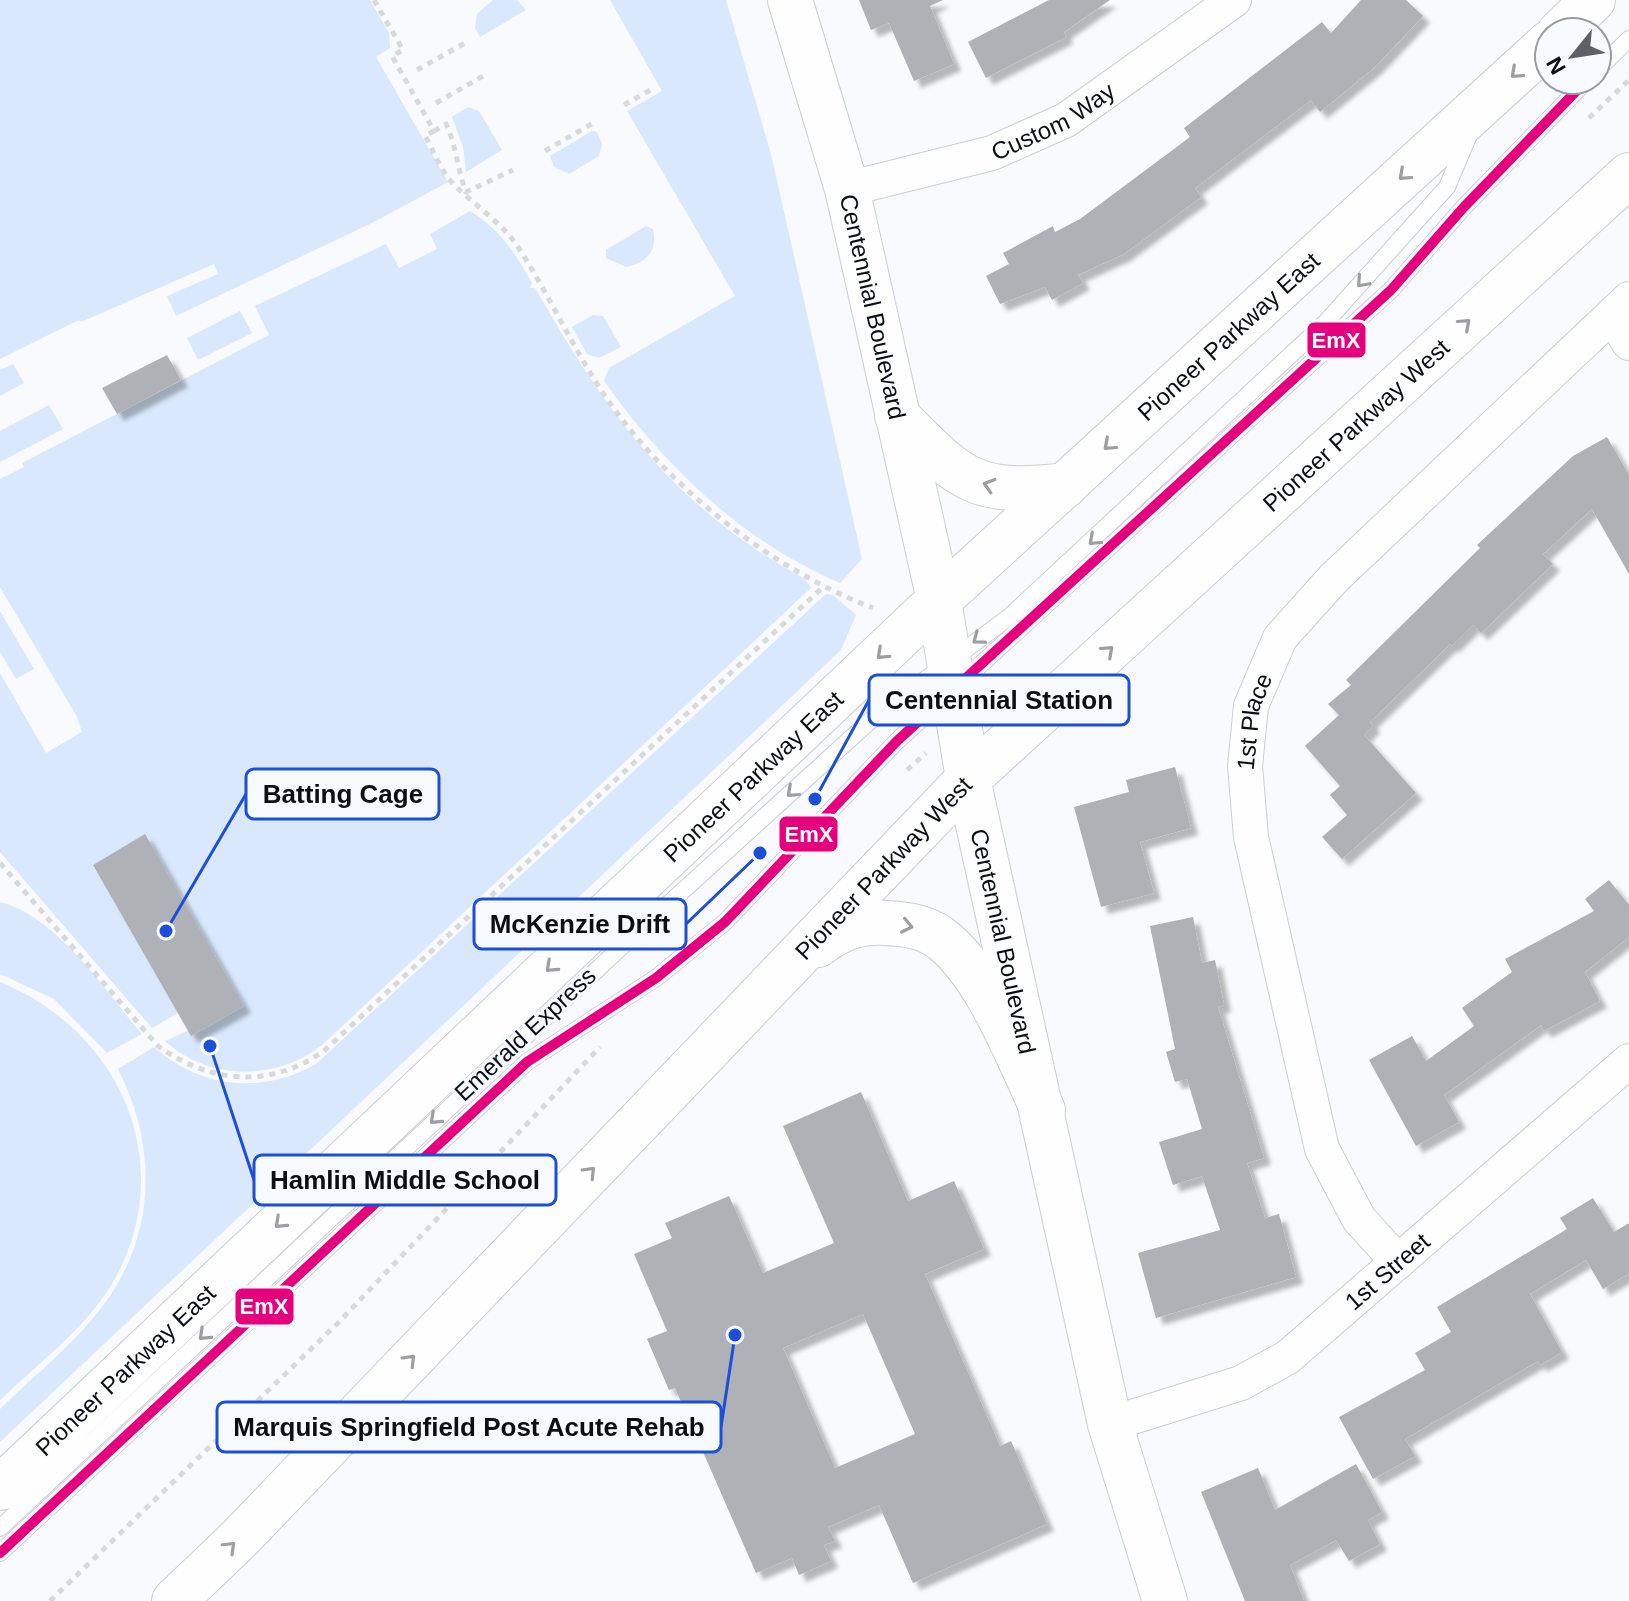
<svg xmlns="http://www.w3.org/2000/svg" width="1629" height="1601" font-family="Arial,sans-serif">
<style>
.green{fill:#d9e8fc}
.building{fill:#aeb1b6;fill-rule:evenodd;filter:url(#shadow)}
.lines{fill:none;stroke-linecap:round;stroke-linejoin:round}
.lane-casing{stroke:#caced3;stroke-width:18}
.street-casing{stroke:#caced3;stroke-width:36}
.secondary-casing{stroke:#caced3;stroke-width:46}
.primary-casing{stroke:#caced3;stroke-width:46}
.path{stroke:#d8d9da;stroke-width:5;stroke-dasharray:6 6;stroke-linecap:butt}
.lane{stroke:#fefeff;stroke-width:16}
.street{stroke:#fefeff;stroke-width:34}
.secondary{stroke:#fefeff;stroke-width:44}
.primary{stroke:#fefeff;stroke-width:44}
.bus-1-casing{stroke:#f7fafe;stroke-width:16}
.bus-1{stroke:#e5007d;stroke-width:10}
.oneway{stroke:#9c9ea2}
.labels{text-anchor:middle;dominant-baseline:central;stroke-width:6;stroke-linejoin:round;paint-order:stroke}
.street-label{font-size:24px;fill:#0a0f16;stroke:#f7fafe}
.leader{fill:none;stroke:#1d4ed8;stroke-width:3}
.callout-dot{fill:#1d4ed8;stroke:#f7fafe;stroke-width:3}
.callout{fill:#f7fafe;stroke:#1d4ed8;stroke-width:3}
.callout-label{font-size:26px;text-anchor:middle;font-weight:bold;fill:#0a0f16}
.line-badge{stroke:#f7fafe;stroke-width:3}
.badge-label{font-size:22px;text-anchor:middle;font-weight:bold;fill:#fff}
</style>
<defs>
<filter id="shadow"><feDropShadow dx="7" dy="7" stdDeviation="2" flood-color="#0004"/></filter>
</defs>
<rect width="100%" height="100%" fill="#f8fafd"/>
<!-- green -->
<g class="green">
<path d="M0,0H370L389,33L390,48L376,57L448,182L374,222L176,316L167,296L218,274L214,264L81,322L79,320L0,359Z"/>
<path d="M493,0H517L526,10L480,37L475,28L477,14Z"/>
<path d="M610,0H726L772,158L862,559L840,583C742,541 665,467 604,381L609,368L735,296L627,111L662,91Z"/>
<path d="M468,107L479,111L502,150L466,172L463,147L452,117Z"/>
<path d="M592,131L597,132L602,144L599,156L569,174L554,167L550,156Z"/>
<path d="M470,211C500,229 515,253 532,283L530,288H535C608,415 673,507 805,579L811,588L321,1046C275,1081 209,1081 165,1041L243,1006L145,835L93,865L178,1013L152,1028L0,852V673L46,753L82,732L77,717L0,587V479L24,467L22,463L269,335L255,306L386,244L399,268L437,249L430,234Z"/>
<path d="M646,226L653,229C658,250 647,263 626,267L606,258V250Z"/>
<path d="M240,311L252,333L198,360L187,338Z"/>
<path d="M593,315L603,316L621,347L599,358L587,354L572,327Z"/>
<path d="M13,364L24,383L0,396V370Z"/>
<path d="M49,405L63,429L0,462V431Z"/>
<path d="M826,594L833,595L856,615L841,650L0,1442V1409C36,1374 78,1341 107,1300C157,1230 156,1143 118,1069L154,1047C200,1088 262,1095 316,1064Z"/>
<path d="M0,611L34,669L16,679L0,652Z"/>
<path d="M0,902C57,916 105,991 142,1034L107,1053L54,999L0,974Z"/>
<path d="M0,982C115,1029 177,1154 119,1271C94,1322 41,1361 0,1400Z"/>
</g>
<!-- building -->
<g class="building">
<path d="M859,0H943L930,6L954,64L914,81L889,23L871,30Z"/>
<path d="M1049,0H1110L1064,32L1066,37L986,78L968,42Z"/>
<path d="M1361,0H1406L1423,16L1376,66L1320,112L1311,100L1195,188L1201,197L1124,254L1078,275L1083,283L1052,300L1045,287L1000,304L986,276L1009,264L1003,253L1053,226L1055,232L1080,219L1190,137L1184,128L1322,22L1331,33Z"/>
<path d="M167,355L181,380L117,414L102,388Z"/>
<path d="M1607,437L1629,475V574L1592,509L1543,554L1553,564L1481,633L1473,625L1452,646L1450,644L1370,722L1373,726L1364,735L1416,793L1342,859L1322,837L1347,815L1330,795L1340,786L1305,746L1339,715L1328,704L1351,685L1346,680L1480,548L1477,545L1573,456Z"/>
<path d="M1175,767L1191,828L1140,842L1154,893L1101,907L1074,807L1129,792L1126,780Z"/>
<path d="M145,834L244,1006L191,1036L93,865Z"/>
<path d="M1609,880L1629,905V937L1585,972L1600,1001L1544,1031L1541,1025L1444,1095L1459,1122L1416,1146L1369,1060L1412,1036L1426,1061L1474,1026L1462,1008L1512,972L1505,959L1594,911L1585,899Z"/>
<path d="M1193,917L1202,963L1215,960L1224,1005L1218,1007L1264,1158L1247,1163L1265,1218L1279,1214L1296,1277L1156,1318L1138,1253L1220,1230L1202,1176L1173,1185L1159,1142L1202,1129L1187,1079L1175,1082L1166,1052L1175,1049L1150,926Z"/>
<path d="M861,1092L908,1201L954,1181L984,1249L925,1274L1000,1446L1011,1441L1047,1524L913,1583L879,1505L828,1527L835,1541L824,1545L831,1561L799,1575L792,1558L756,1573L675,1388L669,1390L647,1339L667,1331L634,1254L672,1238L665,1223L729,1196L763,1273L834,1243L783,1126ZM863,1314L915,1434L835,1468L783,1348Z"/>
<path d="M1593,1198L1614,1232L1629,1223V1273L1603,1289L1586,1260L1530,1294L1562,1352L1540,1365L1538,1361L1405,1439L1415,1456L1373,1479L1339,1417L1425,1370L1415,1353L1451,1332L1437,1307L1567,1229L1560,1218Z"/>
<path d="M1356,1464L1382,1512L1368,1520L1380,1544L1349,1561L1336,1540L1290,1565L1304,1601H1245L1201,1492L1258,1468L1275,1510Z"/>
</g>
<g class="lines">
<defs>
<g id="lane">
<path d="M1597,70L1629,39"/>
<path d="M0,1528L633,936L870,721L1009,617L1326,322L1447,187L1469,135"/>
<path d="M0,1553L527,1062L656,978L725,922L897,741L1391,290L1464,207L1587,80"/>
</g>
<g id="street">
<path id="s1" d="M847,189L992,153L1066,120L1234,0"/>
<path d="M1612,315L1629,343"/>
<path id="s2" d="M1398,1262L1359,1219L1322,1149L1251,837L1245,766L1251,706L1280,638L1334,578L1629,299"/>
<path id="s3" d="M1110,1424L1241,1383L1288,1357L1629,1061"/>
</g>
<g id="secondary">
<path id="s4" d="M790,0L847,189L866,273L939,600L968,779L1110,1424L1165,1601"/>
</g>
<g id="primary">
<path d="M1560,32L1593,0"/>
<path d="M897,416C961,480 973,496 1066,485"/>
<path d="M818,945C839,929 859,921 886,923C905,924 923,926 939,937C986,971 1018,1058 1043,1110"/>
<path id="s5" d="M0,1488L939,600L1549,43"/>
<path id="s6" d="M174,1601L239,1539L968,779L1629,175"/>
</g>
</defs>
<!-- lane casing -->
<use href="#lane" class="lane-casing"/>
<!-- street casing -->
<use href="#street" class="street-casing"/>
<!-- secondary casing -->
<use href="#secondary" class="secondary-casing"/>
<!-- primary casing -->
<use href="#primary" class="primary-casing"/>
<!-- path -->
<g class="path">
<path d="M374,0L403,50L392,56L434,131L425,136C433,149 439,167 449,179C468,201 501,221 518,247C548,293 571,344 601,390C661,482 770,569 873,608"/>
<path d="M417,70L465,43"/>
<path d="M436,103L483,76"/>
<path d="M624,105L654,88"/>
<path d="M1589,118L1629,80"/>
<path d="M434,131L446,124C457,147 457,169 466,192L513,170"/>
<path d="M545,151L593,123"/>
<path d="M907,770L926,753"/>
<path d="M0,863L158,1046C211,1084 271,1089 325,1050L823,587"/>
<path d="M50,1601L339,1322L600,1047"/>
</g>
<!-- lane -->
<use href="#lane" class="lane"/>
<!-- street -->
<use href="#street" class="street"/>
<!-- secondary -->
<use href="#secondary" class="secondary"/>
<!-- primary -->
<use href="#primary" class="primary"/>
<defs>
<path id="bus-1" d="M0,1553L527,1062L656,978L725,922L897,741L1391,290L1464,207L1587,80"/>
</defs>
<!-- bus-1 casing -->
<use href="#bus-1" class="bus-1-casing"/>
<!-- bus-1 -->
<use href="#bus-1" class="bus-1"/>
</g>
<!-- one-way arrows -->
<defs><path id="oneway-chevron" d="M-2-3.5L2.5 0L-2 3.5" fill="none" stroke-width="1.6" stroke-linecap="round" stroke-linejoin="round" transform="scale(2)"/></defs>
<g class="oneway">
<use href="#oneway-chevron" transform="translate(1516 73) rotate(138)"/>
<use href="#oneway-chevron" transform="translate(1404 175) rotate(138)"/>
<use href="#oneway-chevron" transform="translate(1362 282) rotate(132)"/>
<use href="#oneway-chevron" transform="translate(1465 324) rotate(-42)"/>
<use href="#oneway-chevron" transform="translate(1109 445) rotate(138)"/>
<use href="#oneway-chevron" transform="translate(989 485) rotate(-163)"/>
<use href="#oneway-chevron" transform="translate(1094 540) rotate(138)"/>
<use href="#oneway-chevron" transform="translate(978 639) rotate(143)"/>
<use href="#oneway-chevron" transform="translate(1108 651) rotate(-42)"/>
<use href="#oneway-chevron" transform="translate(882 654) rotate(137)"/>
<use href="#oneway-chevron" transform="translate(792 792) rotate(138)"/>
<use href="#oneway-chevron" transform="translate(907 926) rotate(12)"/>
<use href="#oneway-chevron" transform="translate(551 967) rotate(137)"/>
<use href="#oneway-chevron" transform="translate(435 1119) rotate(137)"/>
<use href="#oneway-chevron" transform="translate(590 1172) rotate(-46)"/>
<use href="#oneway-chevron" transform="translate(280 1223) rotate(137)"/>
<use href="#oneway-chevron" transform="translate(204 1335) rotate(137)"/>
<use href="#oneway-chevron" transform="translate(410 1360) rotate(-46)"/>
<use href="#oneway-chevron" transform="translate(230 1547) rotate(-44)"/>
</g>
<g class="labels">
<!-- street labels -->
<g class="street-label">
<text stroke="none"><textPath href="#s1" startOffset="218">Custom Way</textPath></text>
<text stroke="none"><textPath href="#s4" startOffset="318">Centennial Boulevard</textPath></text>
<text stroke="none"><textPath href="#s5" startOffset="1684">Pioneer Parkway East</textPath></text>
<text stroke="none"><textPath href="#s6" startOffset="1668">Pioneer Parkway West</textPath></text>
<text stroke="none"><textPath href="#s2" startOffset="574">1st Place</textPath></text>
<text stroke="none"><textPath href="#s5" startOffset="1036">Pioneer Parkway East</textPath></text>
<text stroke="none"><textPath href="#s6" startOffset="1020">Pioneer Parkway West</textPath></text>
<text stroke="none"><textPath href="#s4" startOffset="966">Centennial Boulevard</textPath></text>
<text transform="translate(525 1034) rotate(-43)">Emerald Express</text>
<text stroke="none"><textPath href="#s3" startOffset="322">1st Street</textPath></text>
<text stroke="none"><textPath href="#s5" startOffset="172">Pioneer Parkway East</textPath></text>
</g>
</g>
<!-- callouts -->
<path class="leader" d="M815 799L869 700M166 931L246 794M760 853L686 924M210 1046L254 1180M735 1335L721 1427"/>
<g class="callout-dot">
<circle cx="815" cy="799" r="8"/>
<circle cx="166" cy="931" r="8"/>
<circle cx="760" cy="853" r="8"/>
<circle cx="210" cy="1046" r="8"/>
<circle cx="735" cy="1335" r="8"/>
</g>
<g class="callout">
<rect x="869" y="675" width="260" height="50" rx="8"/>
<rect x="246" y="769" width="193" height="50" rx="8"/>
<rect x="474" y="899" width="212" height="50" rx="8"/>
<rect x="254" y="1155" width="302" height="50" rx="8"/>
<rect x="217" y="1402" width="504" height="50" rx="8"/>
</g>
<g class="callout-label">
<text x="999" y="709">Centennial Station</text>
<text x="343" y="803">Batting Cage</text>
<text x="580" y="933">McKenzie Drift</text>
<text x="405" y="1189">Hamlin Middle School</text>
<text x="469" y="1436">Marquis Springfield Post Acute Rehab</text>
</g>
<g class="line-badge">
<rect x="1306" y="321" width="61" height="38" rx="8" fill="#e5007d"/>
<rect x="778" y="815" width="61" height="38" rx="8" fill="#e5007d"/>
<rect x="234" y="1287" width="61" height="39" rx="8" fill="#e5007d"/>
</g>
<g class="badge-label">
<text x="1336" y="348">EmX</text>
<text x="809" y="842">EmX</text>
<text x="264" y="1314">EmX</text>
</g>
<!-- north arrow -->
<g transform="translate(1573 56) rotate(240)"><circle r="38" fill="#f7fafe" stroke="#989ca1" stroke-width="2"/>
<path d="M0-6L14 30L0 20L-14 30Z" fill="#5d6167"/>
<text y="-12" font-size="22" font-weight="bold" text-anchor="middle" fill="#0a0f16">N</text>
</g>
</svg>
